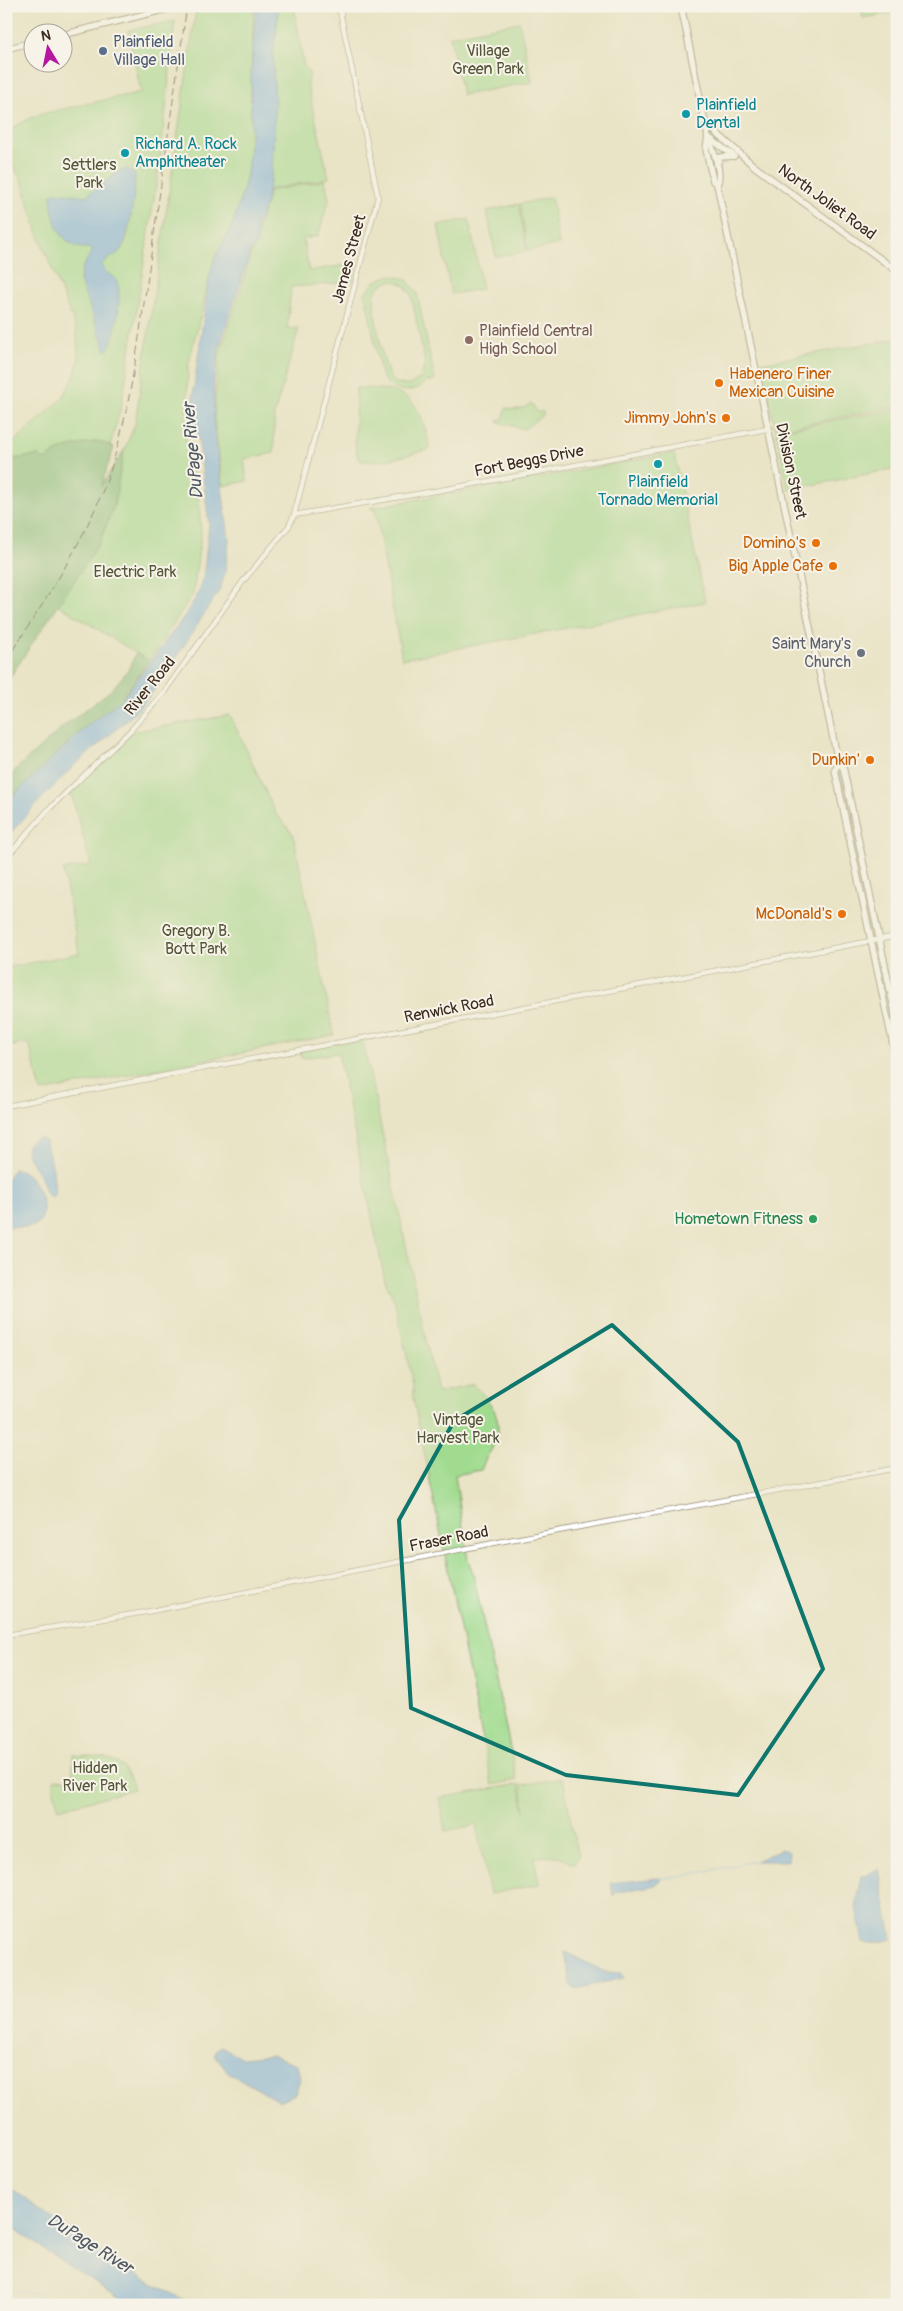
<svg xmlns="http://www.w3.org/2000/svg" width="903" height="2311" font-family="Pangolin,sans-serif">
<style>
.green{fill:#a0db8f;stroke:#6e8256;fill-rule:evenodd}
.forest{fill:#80bb7a;stroke:#5e724c}
.water{fill:#74ade4;stroke:#586c81}
.lines{fill:none;stroke-linecap:round;stroke-linejoin:round}
.stream{stroke:#74ade4;stroke-width:1}
.minor-casing{stroke:#928772;stroke-width:6}
.major-casing{stroke:#928772;stroke-width:8}
.minor{stroke:#fff;stroke-width:4.5}
.major{stroke:#fff;stroke-width:5.5}
.rail{stroke:#3b2a1e;stroke-width:1;stroke-dasharray:8 4;stroke-linecap:butt}
.marked{fill:none;stroke:#0f766e;stroke-width:4;stroke-linejoin:round}
.service-dot{fill:#5c6f8a;stroke:#f7f3e8;stroke-width:2}
.culture-dot{fill:#0f9aa8;stroke:#f7f3e8;stroke-width:2}
.education-dot{fill:#8d6e63;stroke:#f7f3e8;stroke-width:2}
.food-dot{fill:#e8710a;stroke:#f7f3e8;stroke-width:2}
.worship-dot{fill:#6b7280;stroke:#f7f3e8;stroke-width:2}
.leisure-dot{fill:#2e9e5b;stroke:#f7f3e8;stroke-width:2}
.labels{text-anchor:middle;dominant-baseline:central;stroke-width:4;stroke-linejoin:round;paint-order:stroke}
.service-label{font-size:16px;fill:#4e5e75;stroke:#f7f3e8;text-anchor:start}
.park-label{font-size:16px;fill:#54563a;stroke:#f7f3e8}
.culture-label{font-size:16px;fill:#0d838f;stroke:#f7f3e8;text-anchor:start}
.street-label{font-size:16px;fill:#3b2a1e;stroke:#f7f3e8}
.education-label{font-size:16px;fill:#785e54;stroke:#f7f3e8;text-anchor:start}
.food-label{font-size:16px;fill:#c56008;stroke:#f7f3e8;text-anchor:end}
.worship-label{font-size:16px;fill:#5b616d;stroke:#f7f3e8;text-anchor:end}
.leisure-label{font-size:16px;fill:#27864d;stroke:#f7f3e8;text-anchor:end}
.water-label{font-size:18px;font-style:italic;fill:#4f5863;stroke:#f7f3e8}
</style>
<rect width="100%" height="100%" fill="#f7f3e8"/>
<filter id="ink" filterUnits="userSpaceOnUse"><feTurbulence type="fractalNoise" baseFrequency=".02" numOctaves="2"/><feDisplacementMap in="SourceGraphic" scale="10" xChannelSelector="R" yChannelSelector="G"/><feConvolveMatrix kernelMatrix="1 2 1 2 8 2 1 2 1" color-interpolation-filters="sRGB"/></filter>
<filter id="wash" filterUnits="userSpaceOnUse"><feTurbulence type="fractalNoise" baseFrequency=".0096" numOctaves="4" result="noise"/><feDisplacementMap in="SourceGraphic" scale="20" xChannelSelector="R" yChannelSelector="G"/><feGaussianBlur stdDeviation="1.12" result="paint"/><feColorMatrix in="noise" values="0 0 0 0 0 0 0 0 0 0 0 0 0 0 0 0 0 1.4 0 .05"/><feComposite in="paint" operator="in"/></filter>
<g filter="url(#wash)">
<rect width="100%" height="100%" fill="#eae4c6"/>
<!-- green -->
<g class="green">
<path d="M223,6H254L251,72V135L247,176L234,221L214,260L188,366L186,441L199,502L201,534L193,594L149,661L55,603L112,481L135,424L196,10Z"/>
<path d="M279,6H294L304,67L310,74L307,83L329,178L268,190L272,165L273,57Z"/>
<path d="M861,6H897V12L863,18Z"/>
<path d="M175,21L161,154L121,408L100,479L6,648V449L62,399L75,375L79,359L76,328L38,234L22,181L6,153V132L32,117L45,113L141,92L128,30Z"/>
<path d="M519,22L532,82L462,95L450,36Z"/>
<path d="M325,180L329,200L318,236L303,239L309,271L357,263L352,282L291,287L287,329L299,328L274,415V453L244,459L247,481L223,486L214,418L219,356L240,292L269,191Z"/>
<path d="M551,197L559,244L528,251L520,204Z"/>
<path d="M519,204L527,251L496,257L487,211Z"/>
<path d="M469,219L482,289L451,294L438,225Z"/>
<path d="M389,275L406,279L417,293L435,380L429,382L428,380L419,388L407,391L395,389L386,382L381,374L365,292L368,291L374,282ZM393,281L403,284L411,294L425,363L421,378L409,385C403,385 396,384 391,379C384,371 371,303 375,293C378,285 385,282 393,281Z"/>
<path d="M897,336V406L776,430L760,363L895,339Z"/>
<path d="M356,388C409,388 419,397 430,449C414,453 372,467 358,459L355,442Z"/>
<path d="M531,403L538,413L542,411L544,414L524,429L498,422L499,419L503,420L506,408C514,411 525,409 531,403Z"/>
<path d="M897,409V468L788,490L776,431Z"/>
<path d="M674,453L705,602L402,659L375,510L370,508Z"/>
<path d="M230,715L276,814L293,834L334,1035L41,1092L29,1043L6,1047V968L79,953L63,870L91,865L70,790L130,732Z"/>
<path d="M362,1037L437,1392L474,1384C489,1402 505,1416 495,1442C491,1452 484,1460 481,1470L455,1475L468,1560L473,1573L517,1780L492,1785L413,1398V1385L395,1302L385,1280L380,1257L338,1053L301,1058L300,1049Z"/>
<path d="M73,1755C104,1757 124,1754 134,1789L59,1809L54,1792V1779L72,1780Z"/>
<path d="M563,1778L575,1844L579,1855L574,1864L558,1856L534,1857L539,1884L490,1894L476,1825L445,1831L439,1798L519,1784L525,1811L521,1785Z"/>
</g>
<!-- forest -->
<g class="forest">
<path d="M98,441L114,447L101,487L124,450L114,506L99,544L6,683V460L38,455L42,459H47C59,446 82,445 98,441Z"/>
<path d="M136,653L149,661L118,704L88,725L6,802V784L16,769L65,725L111,690L128,670Z"/>
</g>
<!-- water -->
<g class="water">
<path d="M256,6H279L273,57L275,104L272,172L265,207L257,224V242L250,253L219,349L214,382V427L229,540L225,573L220,589L160,683L135,713L76,764L40,800L6,838V802L88,725L123,698L184,617L198,594L203,580L209,524L193,396L208,283L214,260L234,221L247,176L251,135V72Z"/>
<path d="M128,169L135,175C135,191 130,235 122,248C117,256 106,259 101,265C104,273 113,275 117,282C123,293 115,345 106,351L80,281L82,268L93,250C88,247 84,249 78,247C57,239 52,217 51,195L56,192L86,196L121,170Z"/>
<path d="M39,1137L45,1141L53,1169L55,1194L51,1198C44,1193 45,1185 41,1178C35,1164 13,1146 39,1137Z"/>
<path d="M14,1169C35,1169 53,1213 37,1224C29,1230 16,1226 6,1227V1180Z"/>
<path d="M781,1849L789,1852L788,1861H756Z"/>
<path d="M879,1869L892,1939L869,1944L863,1942L856,1907L862,1876Z"/>
<path d="M658,1878L661,1880L655,1885L615,1893L613,1897L611,1883Z"/>
<path d="M565,1952L605,1972L622,1973L624,1978L575,1989L571,1986Z"/>
<path d="M221,2046L242,2058L272,2055L297,2064L300,2079L295,2094L278,2101L228,2072L215,2054L216,2049Z"/>
<path d="M6,2184C68,2232 124,2270 194,2305H132L47,2252L6,2222Z"/>
</g>
<g class="lines">
<!-- stream -->
<g class="stream">
<path d="M658,1878H673L756,1861"/>
<path d="M6,2290C19,2291 40,2291 45,2305"/>
</g>
</g>
</g>
<g filter="url(#ink)">
<g class="lines">
<defs>
<g id="minor">
<path d="M294,515L447,489L767,429"/>
<path d="M6,858L48,810L130,731L162,695L244,580L289,526L294,515L378,197L339,6"/>
<path d="M6,1106L897,936"/>
<path d="M6,1635L146,1612L504,1541L897,1468"/>
</g>
<g id="major">
<path d="M681,6L708,137C713,149 723,173 717,184L836,752L838,763L843,767L897,1022"/>
<path d="M62,35L179,6"/>
<path d="M6,49L32,42"/>
<path d="M705,123L754,166L897,271"/>
<path d="M708,137L706,149L713,181L717,184"/>
<path d="M708,137L734,156"/>
<path d="M717,164L720,157L733,156"/>
<path d="M838,763L835,770L897,1063"/>
</g>
</defs>
<!-- minor casing -->
<use href="#minor" class="minor-casing"/>
<!-- major casing -->
<use href="#major" class="major-casing"/>
<!-- minor -->
<use href="#minor" class="minor"/>
<!-- major -->
<use href="#major" class="major"/>
<!-- rail -->
<path class="rail" d="M6,660C44,603 81,547 106,483C129,419 137,350 147,283C160,191 173,99 187,6"/>
</g>
</g>
<!-- marked area -->
<path d="M0 0H903V2311H0ZM612,1325L738,1442L823,1669L738,1795L566,1775L411,1708L399,1520L454,1421Z" fill="#eae4c6" fill-opacity=".55" fill-rule="evenodd"/>
<path class="marked" d="M612,1325L738,1442L823,1669L738,1795L566,1775L411,1708L399,1520L454,1421Z"/>
<!-- markers -->
<circle class="service-dot" cx="103" cy="51" r="5"/>
<g class="culture-dot">
<circle cx="686" cy="114" r="5"/>
<circle cx="125" cy="153" r="5"/>
<circle cx="658" cy="464" r="5"/>
</g>
<circle class="education-dot" cx="469" cy="340" r="5"/>
<g class="food-dot">
<circle cx="719" cy="383" r="5"/>
<circle cx="726" cy="418" r="5"/>
<circle cx="816" cy="543" r="5"/>
<circle cx="833" cy="566" r="5"/>
<circle cx="870" cy="760" r="5"/>
<circle cx="842" cy="914" r="5"/>
</g>
<circle class="worship-dot" cx="861" cy="653" r="5"/>
<circle class="leisure-dot" cx="813" cy="1219" r="5"/>
<g class="labels">
<!-- service labels -->
<g class="service-label">
<text x="113" y="42">Plainfield<tspan x="113" dy="18">Village Hall</tspan></text>
</g>
<!-- park labels -->
<g class="park-label">
<text x="488" y="51">Village<tspan x="488" dy="18">Green Park</tspan></text>
<text x="89" y="165">Settlers<tspan x="89" dy="18">Park</tspan></text>
<text x="135" y="572">Electric Park</text>
<text x="196" y="931">Gregory B.<tspan x="196" dy="18">Bott Park</tspan></text>
<text x="458" y="1420">Vintage<tspan x="458" dy="18">Harvest Park</tspan></text>
<text x="95" y="1768">Hidden<tspan x="95" dy="18">River Park</tspan></text>
</g>
<!-- culture labels -->
<g class="culture-label">
<text x="696" y="105">Plainfield<tspan x="696" dy="18">Dental</tspan></text>
<text x="135" y="144">Richard A. Rock<tspan x="135" dy="18">Amphitheater</tspan></text>
<text x="658" y="482" text-anchor="middle">Plainfield<tspan x="658" dy="18">Tornado Memorial</tspan></text>
</g>
<!-- street labels -->
<g class="street-label">
<text transform="translate(827 202) rotate(36)">North Joliet Road</text>
<text transform="translate(349 259) rotate(-75)">James Street</text>
<text transform="translate(529 461) rotate(-11)">Fort Beggs Drive</text>
<text transform="translate(791 471) rotate(78)">Division Street</text>
<text transform="translate(150 686) rotate(-51)">River Road</text>
<text transform="translate(449 1009) rotate(-11)">Renwick Road</text>
<text transform="translate(449 1539) rotate(-11)">Fraser Road</text>
</g>
<!-- education labels -->
<g class="education-label">
<text x="479" y="331">Plainfield Central<tspan x="479" dy="18">High School</tspan></text>
</g>
<!-- food labels -->
<g class="food-label">
<text x="729" y="374" text-anchor="start">Habenero Finer<tspan x="729" dy="18">Mexican Cuisine</tspan></text>
<text x="716" y="418">Jimmy John's</text>
<text x="806" y="543">Domino's</text>
<text x="823" y="566">Big Apple Cafe</text>
<text x="860" y="760">Dunkin'</text>
<text x="832" y="914">McDonald's</text>
</g>
<!-- worship labels -->
<g class="worship-label">
<text x="851" y="644">Saint Mary's<tspan x="851" dy="18">Church</tspan></text>
</g>
<!-- leisure labels -->
<g class="leisure-label">
<text x="803" y="1219">Hometown Fitness</text>
</g>
<!-- water labels -->
<g class="water-label">
<text transform="translate(193 451) rotate(-95)">DuPage River</text>
<text transform="translate(90 2244) rotate(32)">DuPage River</text>
</g>
</g>
<!-- margin -->
<rect width="903" height="2311" fill="none" stroke="#f7f3e8" stroke-width="25"/>
<!-- north arrow -->
<g transform="translate(48 48) rotate(350)"><circle r="24" fill="#f7f3e8" stroke="#aca397"/>
<path d="M0-4L9 19L0 12L-9 19Z" fill="#b5179e"/>
<text y="-8" font-size="14" font-weight="bold" text-anchor="middle" fill="#3b2a1e">N</text>
</g>
</svg>
